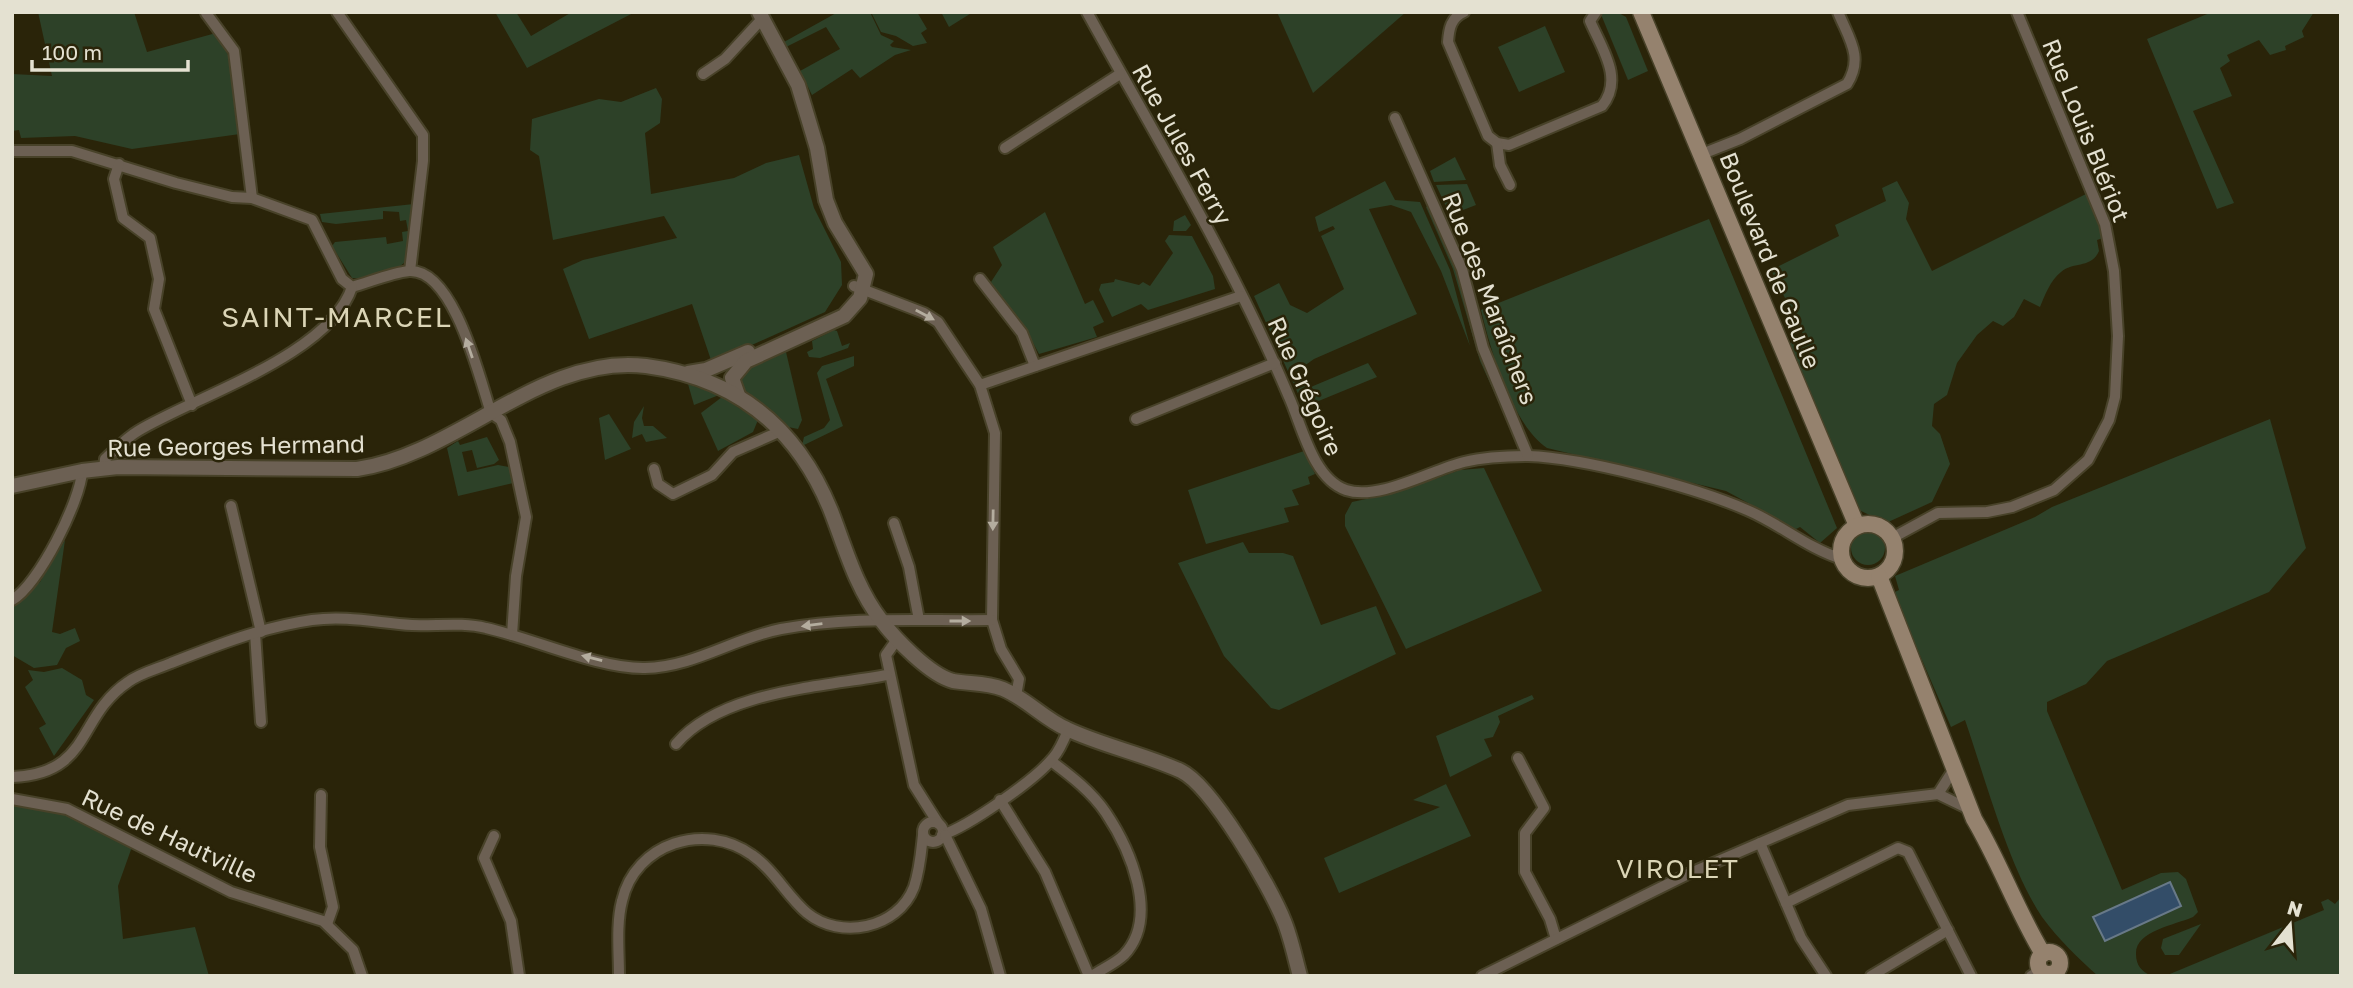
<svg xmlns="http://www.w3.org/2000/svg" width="2353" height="988" font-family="'Golos Text',sans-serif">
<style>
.green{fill:#2d4128}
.water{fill:#334d68;stroke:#687988;stroke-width:2}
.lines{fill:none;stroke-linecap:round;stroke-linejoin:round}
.minor-casing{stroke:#484229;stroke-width:14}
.tertiary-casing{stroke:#484229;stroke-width:18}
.secondary-casing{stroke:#484229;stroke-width:19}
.minor{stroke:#6c6053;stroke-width:10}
.tertiary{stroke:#6c6053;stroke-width:14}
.secondary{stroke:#95826e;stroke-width:16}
.oneway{fill:#b4ad9f}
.labels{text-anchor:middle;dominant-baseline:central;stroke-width:5;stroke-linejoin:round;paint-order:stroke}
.street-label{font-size:24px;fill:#e4e1d1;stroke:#2a2409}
.neighbourhood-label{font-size:26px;letter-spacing:2px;fill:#dbd5b6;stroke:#2a2409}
.quarter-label{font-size:28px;letter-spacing:2px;fill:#dbd5b6;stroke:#2a2409}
</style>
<rect width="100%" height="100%" fill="#2a2409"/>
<!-- green -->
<g class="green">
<path d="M38,12H134L147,52L216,33L228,55L240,134L132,149L75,136L21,138L19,130L12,131V74L52,76Z"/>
<path d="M495,12H516L531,36L572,12H635L527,68Z"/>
<path d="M838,12H870L881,35L894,41L890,45L892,47L911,50L895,55L860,78L852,69L812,95L800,71L840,49L826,27L786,47L784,42Z"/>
<path d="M871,12H917L927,29L921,33L927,43L913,46L896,36L881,32Z"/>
<path d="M941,12H973L949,27Z"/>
<path d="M1277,12H1406L1313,93Z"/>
<path d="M1600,12H1617L1626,17L1648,71L1628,80Z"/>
<path d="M2212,12H2314L2302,31L2304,37L2285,46L2286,50L2270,55L2259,40L2227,55L2230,61L2220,68L2232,96L2193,111L2234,203L2217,209L2147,39Z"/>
<path d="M1545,26L1565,72L1519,92L1498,47Z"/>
<path d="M656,88L662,99L660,123L645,133L651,194L734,178L766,163L799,155L814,208L841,262L842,285L825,312L712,363L692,304L589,339L563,269L583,260L677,238L664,216L553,240L539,156L530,150L532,119L599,99L621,102Z"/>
<path d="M1455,157L1466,180L1434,182L1430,171Z"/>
<path d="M1385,181L1395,200L1420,202L1450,270L1470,346L1441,271L1411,212L1391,205L1369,209L1417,314L1314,359L1297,371L1306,389L1368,363L1377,377L1304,407L1254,296L1279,283L1290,305L1307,313L1344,289L1321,236L1335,229L1333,226L1319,232L1315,217Z"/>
<path d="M1897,181L1909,203L1906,219L1932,271L2088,193L2103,238L2097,240L2099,251C2091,269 2074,261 2061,272C2050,281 2045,295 2040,307L2024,299L2014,317L2003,326L1993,321L1977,335L1957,363L1947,395L1934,404L1932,426L1940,434L1950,464L1932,502L1886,523L1857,509L1788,344L1804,336L1771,270L1839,236L1835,225L1886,201L1882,188Z"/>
<path d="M1467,184L1476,205L1450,215L1436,185Z"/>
<path d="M414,204L405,262C394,273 368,280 352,278L332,246L335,242L386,237L387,244L403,241L402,232L408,231L406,220L400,221L399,212L383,211V219L336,224L322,222L320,214Z"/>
<path d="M1430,205L1459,271L1514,427L1511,429L1480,361L1453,269L1426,207Z"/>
<path d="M1045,212L1085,304L1093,300L1104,322L1093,327L1097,337L1039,354L1025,328L993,287L991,282L1002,265L993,247Z"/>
<path d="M1185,215L1191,225L1186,231H1173L1174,221Z"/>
<path d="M1709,219L1837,528L1820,543L1800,527L1796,529L1726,491L1547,448C1513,426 1490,349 1481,310Z"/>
<path d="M1169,235L1192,236L1213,276L1215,289L1148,310L1141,304L1112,317L1099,290L1101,284L1114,282L1115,279L1139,285L1143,282L1150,286L1173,253L1165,241Z"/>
<path d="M834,330L837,331L842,346L850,343L848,348L820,358L809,357L807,352L813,349L812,341Z"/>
<path d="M786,352L802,420L798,429L788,427L741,387L739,380L751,368Z"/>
<path d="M854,356V366L826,379L843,426L802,446L804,437L824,428L830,420L817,373L822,366Z"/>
<path d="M688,384L719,395L694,405Z"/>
<path d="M722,397L758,420L753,432L718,451L701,413Z"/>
<path d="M644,406L642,418L644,426H653L667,438L646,442L642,434L632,438L634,422Z"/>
<path d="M609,414L631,449L605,460L599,418Z"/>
<path d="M2270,419L2306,548L2269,592L2107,661L2086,684L2047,702V711L2122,890L2161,873L2178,872L2186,879L2198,912L2193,917C2175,925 2135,931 2136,954C2136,966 2142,971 2151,976H2098C2078,958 2058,939 2042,917C2009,868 1985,778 1965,720L1951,727L1893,593L1899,590L1895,576L2035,517L2052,507Z"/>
<path d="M487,437L499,460L494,464L477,468L472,450L462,452L467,472L498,465L509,467L513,483L458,496L447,448L458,441L460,445Z"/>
<path d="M1304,451L1315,474L1308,477L1310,484L1292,490L1299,505L1284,508L1289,522L1206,544L1188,490Z"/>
<path d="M1484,468L1542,591L1406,649L1345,526V515L1352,502L1394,493L1460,470Z"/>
<circle cx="1868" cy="548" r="17"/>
<path d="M65,540L52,632L60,634L75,628L80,641L66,648L57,665L34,668L12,655V605L40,582Z"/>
<path d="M1243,542L1249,553H1283L1293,556L1321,625L1376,606L1396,654L1279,710L1271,708L1224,656L1178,563Z"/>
<path d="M62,668L82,680L86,695L94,700L54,756L39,728L46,724L25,687L33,680L28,670L44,672Z"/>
<path d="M1532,695L1534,699L1498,716L1500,722L1493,737L1484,739L1492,756L1450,777L1436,736Z"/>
<path d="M1446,784L1471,836L1339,893L1324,858L1440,807L1413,800Z"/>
<path d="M12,803L64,814L133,844L118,886L123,939L195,927L209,976H12Z"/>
<path d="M2341,897V976H2165L2324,910L2321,902L2328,899L2335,904Z"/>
<path d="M2201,924L2179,955H2165L2161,948L2163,939Z"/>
</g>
<!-- water -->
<path class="water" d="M2170,882L2181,906L2105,941L2093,917Z"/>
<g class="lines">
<defs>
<g id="minor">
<path d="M337,12L423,135V161L410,271"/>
<path d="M1087,12C1157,139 1233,264 1289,397C1302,426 1313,479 1346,490C1379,501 1431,470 1464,462C1485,457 1507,456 1528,456C1585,458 1694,487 1747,510C1780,524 1807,548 1842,559"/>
<path d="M1464,12C1451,18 1449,28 1448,42L1488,136L1497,143L1509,145L1602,106C1624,79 1602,49 1590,21L1596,12"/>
<path d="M206,13L234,51L252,198"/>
<path d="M703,74L725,59L761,20"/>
<path d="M1395,118L1462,269L1483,348L1528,456"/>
<path d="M1497,143L1500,165L1510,185"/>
<path d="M1005,148L1120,74"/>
<path d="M12,151H72L176,183L232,197L252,198L312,220L342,279L352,287C370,282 391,273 409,271C454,268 480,380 491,413L501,420L510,442L526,517L516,576L512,635"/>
<path d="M1702,154L1740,139L1847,84C1864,57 1849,39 1838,12"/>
<path d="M119,164L114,179L123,218L150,238L159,279L154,309L192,405"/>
<path d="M980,279L1022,333L1035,366"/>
<path d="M854,286L924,313L938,322L980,385L995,433L992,620L1001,649L1019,679L1016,696"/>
<path d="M980,385L1241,296"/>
<path d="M1136,419L1275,363"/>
<path d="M104,469L105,459C115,450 126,438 138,431C196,396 330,355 352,287"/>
<path d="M654,469L658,484L673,494L712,475L733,452L781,431"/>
<path d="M231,506L261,632"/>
<path d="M894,523L909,567L919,620"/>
<path d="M1892,538L1938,513L1987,512L2012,507L2054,490L2088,460L2109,420L2115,397L2118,336L2114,271L2105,224L2017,12"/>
<path d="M12,600C38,586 81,500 82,471"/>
<path d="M255,633L261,722"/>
<path d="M898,638L886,655L914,785L938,823"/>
<path d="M676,744C721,691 822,687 887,675"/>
<path d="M1518,758L1544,808L1525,833V872L1550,919L1556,939"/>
<path d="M1051,761C1071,776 1092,792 1106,813C1130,849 1160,917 1124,955C1116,963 1102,969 1092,976"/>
<path d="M12,777C92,774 76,717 128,682C140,673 157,669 171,663C217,645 263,627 312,620C346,615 379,623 412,625C436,626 463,622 486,628C532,638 599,669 645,668C694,667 734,638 781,629C851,616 921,621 992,620"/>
<path d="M1938,794L1954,769"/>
<path d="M321,795L320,847L333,907L327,924"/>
<path d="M12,799L67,809L231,892L323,921L353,950L362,976"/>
<path d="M1000,800L1045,872L1089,976"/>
<circle cx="933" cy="832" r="10"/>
<path d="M942,835C969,826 1035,780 1053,758C1060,750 1064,740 1068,730"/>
<path d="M945,835L981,909L1000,976"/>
<path d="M494,836L484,858L511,921L519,976"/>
<path d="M1760,843L1801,938L1826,976"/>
<path d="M1786,903L1898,848L1908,852L1971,976"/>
<path d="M619,976C619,952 616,924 622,901C635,843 705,821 752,855C774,870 787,896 807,913C840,940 898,929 914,887C920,869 921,853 923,835"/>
<path d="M1482,976L1688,874L1848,805L1938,794L1969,809"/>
<path d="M1871,976L1948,930"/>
<path d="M2031,976L2041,970"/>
</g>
<g id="tertiary">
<path d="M688,373L706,370L748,352"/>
<path d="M738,395L732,378L746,361L844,316L860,298L866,274L835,223L826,200L817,148L798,85L759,12"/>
<path d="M12,486L82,471L118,467L357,469C456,455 543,353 646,366C736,378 797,427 831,511C845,547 856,588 881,620C895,639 930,675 953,681C970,684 986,682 1003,689C1027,699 1044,719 1067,729C1103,746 1144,754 1181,771C1212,786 1270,886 1284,921C1291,938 1295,958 1300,976"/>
</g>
<g id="secondary">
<path d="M1641,12L1857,526"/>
<circle cx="1868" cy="551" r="27"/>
<path d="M1879,576L1974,819C2000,863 2017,911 2043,954"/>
<circle cx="2049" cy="963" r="11"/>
</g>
</defs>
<!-- minor casing -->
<use href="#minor" class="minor-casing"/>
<!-- tertiary casing -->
<use href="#tertiary" class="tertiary-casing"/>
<!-- secondary casing -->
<use href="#secondary" class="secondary-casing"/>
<!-- minor -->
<use href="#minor" class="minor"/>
<!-- tertiary -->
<use href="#tertiary" class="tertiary"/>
<!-- secondary -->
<use href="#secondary" class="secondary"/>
</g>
<!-- one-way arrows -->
<defs><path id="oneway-solid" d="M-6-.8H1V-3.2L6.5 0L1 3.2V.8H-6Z" transform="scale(1.75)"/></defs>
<g class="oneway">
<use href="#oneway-solid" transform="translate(925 315) rotate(28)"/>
<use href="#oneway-solid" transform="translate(469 348) rotate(-109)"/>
<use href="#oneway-solid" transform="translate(993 520) rotate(91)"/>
<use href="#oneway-solid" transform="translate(960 621)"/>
<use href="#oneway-solid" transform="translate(812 625) rotate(173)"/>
<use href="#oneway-solid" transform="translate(592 658) rotate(-166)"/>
</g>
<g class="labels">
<!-- street labels -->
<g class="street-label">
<text transform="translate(2087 130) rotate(68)">Rue Louis Blériot</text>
<text transform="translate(1183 144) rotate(61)">Rue Jules Ferry</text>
<text transform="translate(1771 260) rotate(68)">Boulevard de Gaulle</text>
<text transform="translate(1491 298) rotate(69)">Rue des Maraîchers</text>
<text transform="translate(1306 386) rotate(66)">Rue Grégoire</text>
<text transform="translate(236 445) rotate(-1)">Rue Georges Hermand</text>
<text transform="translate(170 835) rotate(25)">Rue de Hautville</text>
</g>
<!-- neighbourhood labels -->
<g class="neighbourhood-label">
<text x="1678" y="868">VIROLET</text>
</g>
<!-- quarter labels -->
<g class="quarter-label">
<text x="337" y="316">SAINT-MARCEL</text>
</g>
</g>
<!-- border -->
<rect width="2353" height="988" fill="none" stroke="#e4e1d1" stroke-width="28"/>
<!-- north arrow -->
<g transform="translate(2290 925) rotate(17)" stroke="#2a2409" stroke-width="5" paint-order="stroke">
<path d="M0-5L12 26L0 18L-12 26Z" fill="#e4e1d1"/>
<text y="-10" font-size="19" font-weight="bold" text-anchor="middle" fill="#e4e1d1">N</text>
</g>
<!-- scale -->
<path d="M32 60v10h156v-10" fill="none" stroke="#e4e1d1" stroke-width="3.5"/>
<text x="42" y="60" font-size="21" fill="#e4e1d1" stroke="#2a2409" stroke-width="5" paint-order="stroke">100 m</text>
</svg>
